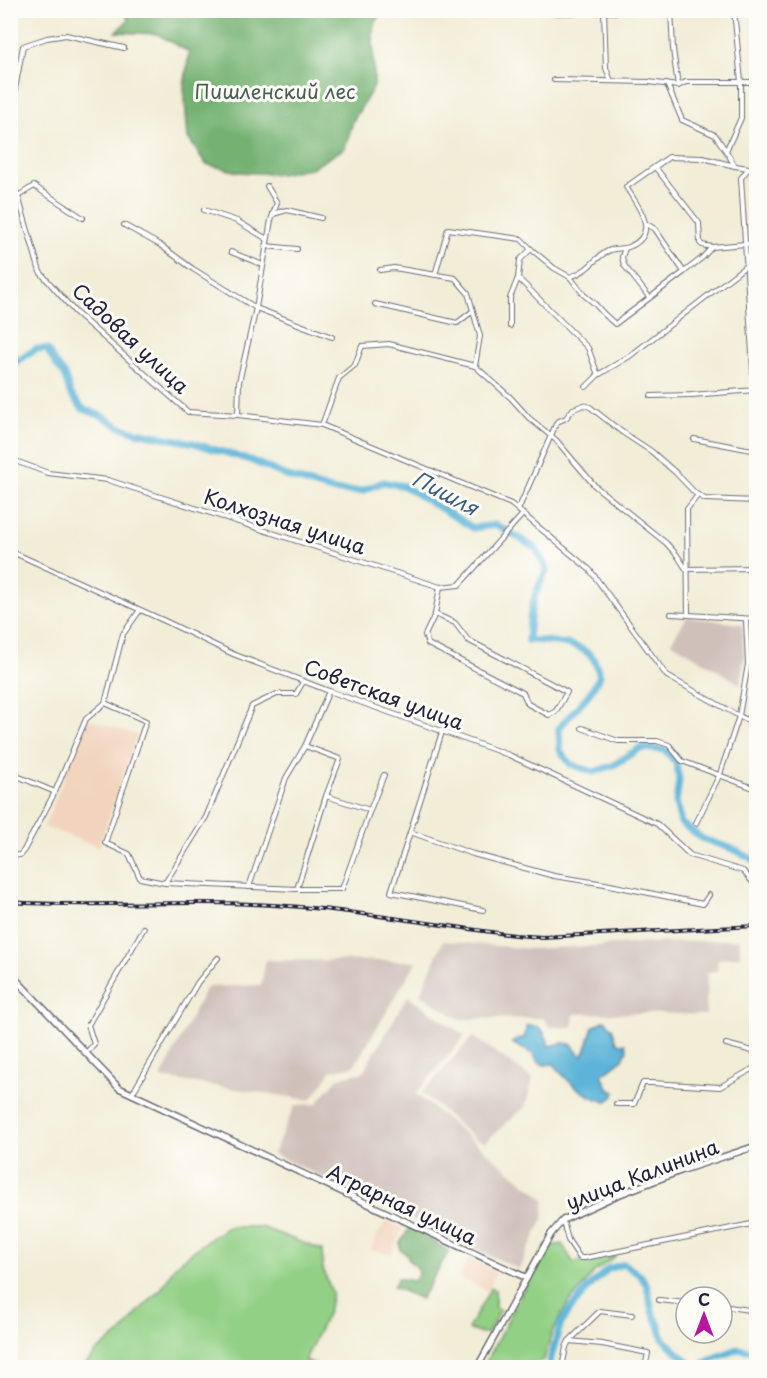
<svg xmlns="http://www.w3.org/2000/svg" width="767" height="1378" font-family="'Playpen Sans',sans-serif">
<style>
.built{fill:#f2d4be}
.industrial{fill:#cfc0ba}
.green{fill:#92d085;stroke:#5a7960;stroke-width:1.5}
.forest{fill:#75b272;stroke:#4c6a56;stroke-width:1.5}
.water{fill:#5bb4d8;stroke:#3e6b8a;stroke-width:1.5}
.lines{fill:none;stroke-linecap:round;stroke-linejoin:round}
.river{stroke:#5bb4d8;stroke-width:7}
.street-casing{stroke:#6b6972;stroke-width:6}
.secondary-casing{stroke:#6b6972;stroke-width:8}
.street{stroke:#fff;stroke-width:4}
.secondary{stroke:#fff;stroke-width:5}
.rail-casing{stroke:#22223b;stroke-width:4}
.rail{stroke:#fdfcf7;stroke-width:1.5;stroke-dasharray:4.5;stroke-linecap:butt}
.labels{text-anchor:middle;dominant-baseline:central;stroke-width:6;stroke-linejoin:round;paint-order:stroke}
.park-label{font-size:20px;fill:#495f55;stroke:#fdfcf7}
.street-label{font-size:20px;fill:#22223b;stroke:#fdfcf7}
.water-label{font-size:21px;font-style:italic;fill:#395c7a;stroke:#fdfcf7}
</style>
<rect width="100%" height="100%" fill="#fdfcf7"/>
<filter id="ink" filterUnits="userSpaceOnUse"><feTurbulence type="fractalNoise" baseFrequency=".0167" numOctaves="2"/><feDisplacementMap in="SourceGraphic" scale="12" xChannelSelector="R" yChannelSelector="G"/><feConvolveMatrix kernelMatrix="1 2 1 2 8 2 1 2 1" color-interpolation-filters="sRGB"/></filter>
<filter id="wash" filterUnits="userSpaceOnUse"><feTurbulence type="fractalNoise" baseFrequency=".008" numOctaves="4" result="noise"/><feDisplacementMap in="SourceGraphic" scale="24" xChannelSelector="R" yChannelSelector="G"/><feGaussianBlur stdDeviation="1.35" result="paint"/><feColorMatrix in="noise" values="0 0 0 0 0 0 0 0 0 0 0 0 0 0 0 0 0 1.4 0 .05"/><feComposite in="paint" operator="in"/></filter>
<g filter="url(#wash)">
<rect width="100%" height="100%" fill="#f2edd7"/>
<!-- built -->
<g class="built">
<path d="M88,719L137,735L99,847L44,827Z"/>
<path d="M386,1220L403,1228L391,1254L371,1250L375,1239Z"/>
<path d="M469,1258L496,1272L487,1291L459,1277Z"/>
</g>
<!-- industrial -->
<g class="industrial">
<path d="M687,617L742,624L744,659L740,684L671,642Z"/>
<path d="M740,939V956L718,959L717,971L707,972L706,1015L657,1013L574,1014L573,1028L550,1027L543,1018L459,1019L420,994L443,941L531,949Z"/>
<path d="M266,960L417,961L354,1066L331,1071L311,1100L161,1078L206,987L261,985Z"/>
<path d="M408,996L465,1036L416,1094L544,1199L543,1219L519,1269L273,1154L295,1105L316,1104L338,1078L363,1072Z"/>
<path d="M473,1036L533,1079L525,1107L485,1142L475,1139L422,1093Z"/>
</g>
<!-- green -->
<g class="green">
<path d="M228,1227H261L322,1250L323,1269L332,1293L328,1312L305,1360L321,1367H83L97,1351L123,1331L139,1311L162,1288L175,1266L201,1245Z"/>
<path d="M562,1244L573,1262L616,1256L594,1272L582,1288L569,1302L553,1330L544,1360L528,1365L526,1367L483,1368L546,1246Z"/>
<path d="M491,1288L495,1290V1307L500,1311L488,1333H479L468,1329Z"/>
</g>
<!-- forest -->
<g class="forest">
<path d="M121,11H382L373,28L374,86L353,121L345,148L312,168L279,174L238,172L206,164L188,138L184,88L189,52L157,34L116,32L129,19Z"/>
<path d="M410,1227L449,1251L421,1299L393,1287L398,1278L414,1281L418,1274L417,1267L409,1261L407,1254L400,1250V1243Z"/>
</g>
<!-- water -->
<path class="water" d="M605,1020L612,1028L617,1042L620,1044L625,1043L627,1050L623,1059L602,1075L609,1089L615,1092L613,1097L606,1102C585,1096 567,1082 554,1064L544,1065L538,1062L533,1054L512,1043L518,1039L524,1038L526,1032V1026C541,1023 546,1033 549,1046L562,1043L572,1044L577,1052L582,1056L585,1052L593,1027Z"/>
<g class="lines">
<!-- river -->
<g class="river">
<path d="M10,363L13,364L36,349H47L55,363L64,374L70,393L83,409L102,416L120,427L136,432L193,443L250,460L289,477L334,491H362L383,482L404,486L473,528L496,525L519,538L536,549L547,570C532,596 530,611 528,640C548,642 580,641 593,658C596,663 598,671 600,676L589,694L559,728L560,750L570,764L594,772L614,765L640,748L665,750L676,763L679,780L676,802L681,823L703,839L733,849L756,861"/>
<path d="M548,1368L560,1326L567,1313L590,1286L608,1269L624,1264L641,1276L647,1286L652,1311L659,1325L663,1339L690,1364L698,1367L712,1359L738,1349L756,1351"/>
</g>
</g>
</g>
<g filter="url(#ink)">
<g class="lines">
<defs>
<g id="street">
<path d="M671,10L673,49L678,86"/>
<path d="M734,10L741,82V118L726,151L735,166"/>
<path d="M604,11L606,68L611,81"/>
<path d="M550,13L724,10"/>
<path d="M554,80L649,82L678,86L686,82H756"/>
<path d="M667,84L682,120L715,135L726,151"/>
<path d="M10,116L23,46L47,38L66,35L124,48"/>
<path d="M655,167L699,223L700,243L702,245L712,247L756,243"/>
<path d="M748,169L741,178L756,417"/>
<path d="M10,181L18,196L40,272L75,312L188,412L238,415L322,425L511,504L590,570L667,676L739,716L756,724"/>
<path d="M18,196L34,186L83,218"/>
<path d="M204,210L237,221L267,239"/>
<path d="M273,214L287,210L321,218"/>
<path d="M645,223L655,229L684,272L702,258L712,247"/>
<path d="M124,225L160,245L193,269L256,308L332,337"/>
<path d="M266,246L297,249"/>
<path d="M625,248L622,257L624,265L649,297"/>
<path d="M531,249L554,268L570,277L584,295L595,304L604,314L615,324L684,272"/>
<path d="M231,252L263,265"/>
<path d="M380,270L394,268L455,278L468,293L480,336L475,366"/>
<path d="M435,275L448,229L521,239L531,249L520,260L518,278L510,298V326"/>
<path d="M570,277C589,271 593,259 608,251C616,247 624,250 631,246C660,232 638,206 626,187L669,157L703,158L735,166L756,169"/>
<path d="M518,278L588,348L598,375"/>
<path d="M375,304L457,323L473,311"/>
<path d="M586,387L598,375L630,356L747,265L756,252"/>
<path d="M651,396L691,395L756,390"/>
<path d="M238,415L239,382L256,308L271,220L277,203L267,186"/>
<path d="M322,425L339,378L355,365L362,346L389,344L475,366L511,398L529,418L556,440L595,486L666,543L677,555L686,569L756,568"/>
<path d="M694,439L752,450L756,453"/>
<path d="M10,459L48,473L108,480L440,587L459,585L523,514"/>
<path d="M518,510L557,422L566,418L573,409L584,405L590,407L622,432L651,451L676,473L695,493L705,499L756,501"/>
<path d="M10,551L165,621L233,654L329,691L509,755L657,824L690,855L743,871L756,886"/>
<path d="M140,610L123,634L105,703L146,721L105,843L129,854L140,878L165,883L297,889H342L370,810L326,796L340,759L305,746"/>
<path d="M435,614L425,635L428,644L523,693L528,704L549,715L556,711L567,692L468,640L455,623L435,614L440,587"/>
<path d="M671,614L756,619"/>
<path d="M688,615L687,509L698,495"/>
<path d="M582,728L618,741H657L669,745L682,761L756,789"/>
<path d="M442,732L391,892L483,910"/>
<path d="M10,773L55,792"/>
<path d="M370,810L384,775"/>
<path d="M696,823L720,774L739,716L748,664L746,620"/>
<path d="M410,832L473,854L554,876L605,884L703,904L709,895"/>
<path d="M10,856L20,855L24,850L55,792L86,719L105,703"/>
<path d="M165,883L206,817L252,706L277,694H296L303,682"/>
<path d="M249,887L286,778L305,746L329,691"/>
<path d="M297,889L326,796"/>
<path d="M753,963V978L756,979"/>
<path d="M726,1044L756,1052"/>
<path d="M86,1053L94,1044L88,1025L144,928"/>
<path d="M132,1094L198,982L218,958"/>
<path d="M616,1104H634L643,1083H651L720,1087L756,1067"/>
<path d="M563,1221L568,1240L580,1258H585L756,1223"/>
<path d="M659,1300L686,1303"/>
<path d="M722,1306L756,1311"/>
<path d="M754,1309L755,1296L756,1293"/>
<path d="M569,1341L602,1344L648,1353L645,1368"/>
<path d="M562,1368L566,1347L569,1341L600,1311L632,1315"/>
<path d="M721,1368L737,1365L743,1368"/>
</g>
<g id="secondary">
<path d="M10,973L119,1088L527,1278"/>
<path d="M477,1368L551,1234L563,1220L615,1196L683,1170L756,1146"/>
</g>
</defs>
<!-- street casing -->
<use href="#street" class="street-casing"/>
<!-- secondary casing -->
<use href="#secondary" class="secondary-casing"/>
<!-- street -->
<use href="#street" class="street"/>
<!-- secondary -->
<use href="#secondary" class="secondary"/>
<defs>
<path id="rail" d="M10,902C91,908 172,900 252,904C340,907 427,924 515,935L542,937L756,926"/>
</defs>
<!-- rail casing -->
<use href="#rail" class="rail-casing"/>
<!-- rail -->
<use href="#rail" class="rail"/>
</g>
</g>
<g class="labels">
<!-- park labels -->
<g class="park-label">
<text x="275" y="91">Пишленский лес</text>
</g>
<!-- street labels -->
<g class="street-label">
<text transform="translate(131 338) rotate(43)">Садовая улица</text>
<text transform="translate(285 521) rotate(18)">Колхозная улица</text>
<text transform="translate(384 694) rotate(20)">Советская улица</text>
<text transform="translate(642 1174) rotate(-21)">улица Калинина</text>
<text transform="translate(402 1204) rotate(25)">Аграрная улица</text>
</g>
<!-- water labels -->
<g class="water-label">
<text transform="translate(446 492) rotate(28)">Пишля</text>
</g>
</g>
<!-- margin -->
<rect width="767" height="1378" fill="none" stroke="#fdfcf7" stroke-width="36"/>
<!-- north arrow -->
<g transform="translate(704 1315)"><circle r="28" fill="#fdfcf7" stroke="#a5a5ac" stroke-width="1.5"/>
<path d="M0-4.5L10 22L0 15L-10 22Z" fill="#b5179e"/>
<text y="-9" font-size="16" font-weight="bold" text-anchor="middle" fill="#22223b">С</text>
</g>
</svg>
